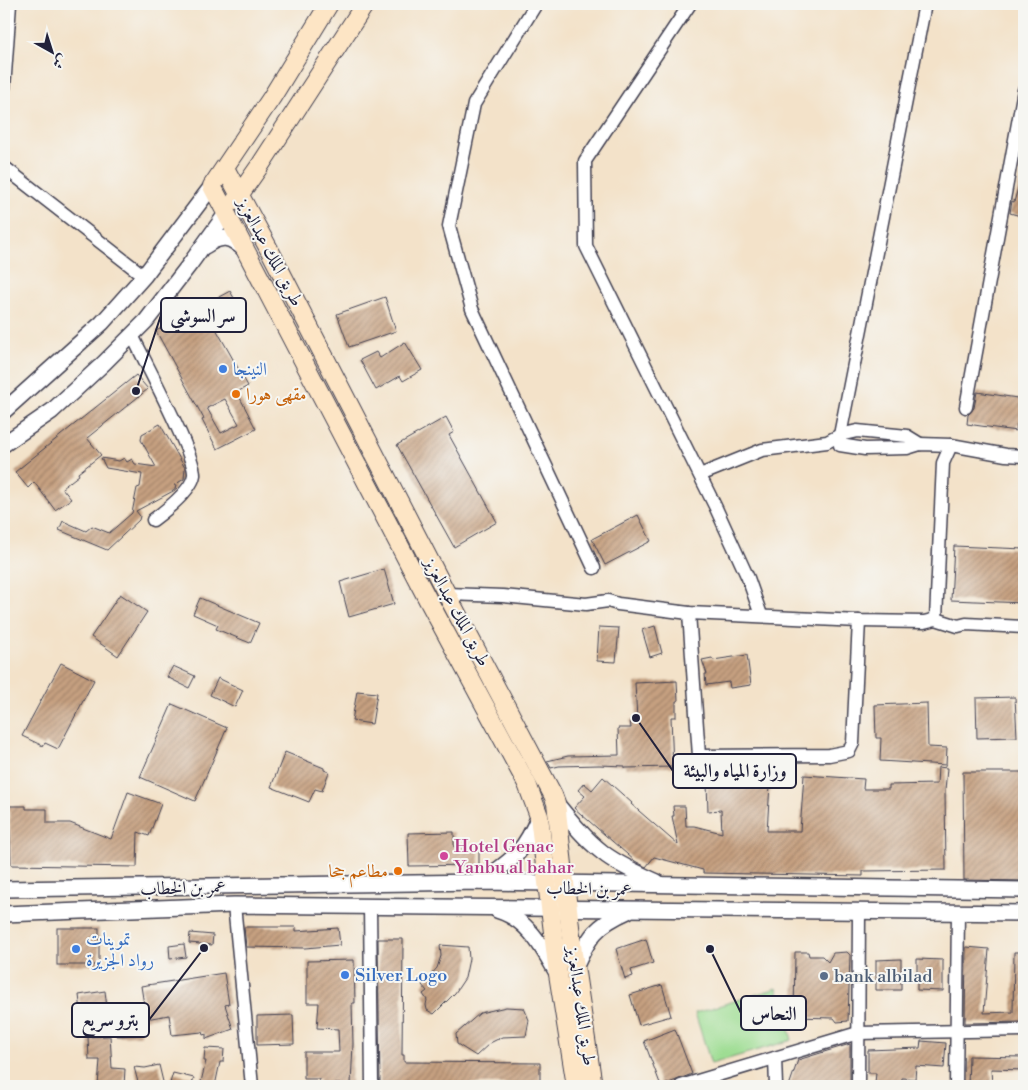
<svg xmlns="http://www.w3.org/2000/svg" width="1028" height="1090" font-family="'Libre Bodoni',Amiri,serif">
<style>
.park{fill:#9edd93;stroke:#608067}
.building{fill:url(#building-hatch);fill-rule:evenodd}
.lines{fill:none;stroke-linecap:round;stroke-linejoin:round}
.minor-casing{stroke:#413f50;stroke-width:15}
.tertiary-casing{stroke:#413f50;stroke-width:18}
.secondary-casing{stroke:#413f50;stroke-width:20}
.minor{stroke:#fff;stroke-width:12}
.tertiary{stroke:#fff;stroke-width:15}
.secondary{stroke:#fde5c5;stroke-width:18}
.shop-dot{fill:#3f7fe0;stroke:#f6f6f2;stroke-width:2}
.food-dot{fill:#e8710a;stroke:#f6f6f2;stroke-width:2}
.hotel-dot{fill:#d1479c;stroke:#f6f6f2;stroke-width:2}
.service-dot{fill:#5c6f8a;stroke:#f6f6f2;stroke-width:2}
.labels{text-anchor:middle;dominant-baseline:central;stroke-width:4;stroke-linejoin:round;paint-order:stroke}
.street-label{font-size:18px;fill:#22223b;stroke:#f6f6f2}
.shop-label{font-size:18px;fill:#366cbe;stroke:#f6f6f2;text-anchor:start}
.food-label{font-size:18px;fill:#c56008;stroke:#f6f6f2;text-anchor:start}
.hotel-label{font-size:18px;fill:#b23c85;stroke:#f6f6f2;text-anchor:start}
.service-label{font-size:18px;fill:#4e5e75;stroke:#f6f6f2;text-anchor:start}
.leader{fill:none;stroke:#22223b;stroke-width:2}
.callout-dot{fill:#22223b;stroke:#f6f6f2;stroke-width:2}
.callout{fill:#f6f6f2;stroke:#22223b;stroke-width:2}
.callout-label{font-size:19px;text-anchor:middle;font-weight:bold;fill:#22223b}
</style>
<defs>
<pattern id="building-hatch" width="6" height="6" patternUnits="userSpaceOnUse" patternTransform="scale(1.25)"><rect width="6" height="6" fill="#c6a080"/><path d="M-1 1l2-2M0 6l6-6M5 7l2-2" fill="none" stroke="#a0826a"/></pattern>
</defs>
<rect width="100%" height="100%" fill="#f6f6f2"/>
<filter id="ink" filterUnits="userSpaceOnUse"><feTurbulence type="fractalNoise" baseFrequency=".02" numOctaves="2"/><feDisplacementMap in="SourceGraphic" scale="10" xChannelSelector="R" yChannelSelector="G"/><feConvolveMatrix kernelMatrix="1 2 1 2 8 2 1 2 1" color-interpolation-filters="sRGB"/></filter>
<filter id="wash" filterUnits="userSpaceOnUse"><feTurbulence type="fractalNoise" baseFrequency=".0096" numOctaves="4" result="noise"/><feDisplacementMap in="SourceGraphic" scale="20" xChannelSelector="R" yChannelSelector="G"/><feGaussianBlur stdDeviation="1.12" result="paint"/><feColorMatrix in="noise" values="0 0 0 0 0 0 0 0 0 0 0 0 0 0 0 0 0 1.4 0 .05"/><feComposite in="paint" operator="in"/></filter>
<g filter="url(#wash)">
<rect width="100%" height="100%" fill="#f3e2c9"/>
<!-- park -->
<path class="park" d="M777,988L792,1040L711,1064L695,1013Z"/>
<g id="blocks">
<!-- building -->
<g class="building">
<path d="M1022,174H1024V217L1010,213L1012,201L1014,202Z"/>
<path d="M230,291L242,312L215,327L248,386L237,392L256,429L217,449L202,420L204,419L156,331ZM225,399L239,424L221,433L207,408Z"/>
<path d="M385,297L396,331L349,347L337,314Z"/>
<path d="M405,342L422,370L403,381L400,376L376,390L360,360L376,352L380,358Z"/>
<path d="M136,375L148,389L87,438L101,455L78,473L79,475L62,488L71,499L55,510L34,482L28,488L15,472Z"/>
<path d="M977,392L1024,399V425L1017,424L1016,431L967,424L968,415L974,408Z"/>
<path d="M446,417L454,432L449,435L497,522L454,547L397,445Z"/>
<path d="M160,424L185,468L184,479L176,484L175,490L136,511L140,516L139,520L107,550L59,530L63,521L86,531L92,526L109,533L132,513L137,488L140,487L142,474L106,468L101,458L119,461L124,458L127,462L132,459L135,464L156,467L141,440L142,434Z"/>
<path d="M638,515L651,541L605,565L592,539Z"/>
<path d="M954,546L1024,549V603L951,600Z"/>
<path d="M384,569L394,604L349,617L340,582Z"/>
<path d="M120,594L147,612L118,656L91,637Z"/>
<path d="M200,598L259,623L250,643L216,629L218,625L193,614Z"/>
<path d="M655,626L662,653L650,657L642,630Z"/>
<path d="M599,627L619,628L616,662L597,661Z"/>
<path d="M747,655L751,685L730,688L729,682L706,685L705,674H707L702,660L712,658L713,660Z"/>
<path d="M61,663L94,680L58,749L45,743L43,746L22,736Z"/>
<path d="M173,666L195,676L189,688L167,677Z"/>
<path d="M218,678L243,690L235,707L210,695Z"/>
<path d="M677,681L678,701H676V717H671L673,767L625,768V766L599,765L559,766L551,768L547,761L568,756L619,755L618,728H631L630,720L637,719L635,683Z"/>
<path d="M357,691L377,693L372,724L352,721Z"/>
<path d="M1015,697L1017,737L977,738L976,698Z"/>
<path d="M927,703L928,747L947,748L946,765L880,761L881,738H876L875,705Z"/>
<path d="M172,704L227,728L195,801L140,777Z"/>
<path d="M285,752L324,768V770L329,772L322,791L315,789L309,802L271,787Z"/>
<path d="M745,767L771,769L767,831H800L804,775L864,779L863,789H889V785L937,784L938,767L947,768L945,791L946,870L863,871V876L703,873V870L654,857L646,867L635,861L574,808L585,796L578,790L584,783L592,790L603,777L632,803L631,804L678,845L672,816H674L673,806H685L686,826H694L722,833L721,810L708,811L707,784L744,782Z"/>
<path d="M963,772H1024V881L964,880Z"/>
<path d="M128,792L161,804L149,836L138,832L137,867L11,865L9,806H26V809H47V823H70L111,839Z"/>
<path d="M454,832V847L479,846V865L409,866L408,833Z"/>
<path d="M244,927H296V931L338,928L340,945L305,948L246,947Z"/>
<rect x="57" y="928" width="42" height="37"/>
<path d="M190,933L213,935L212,945L189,943Z"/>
<path d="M378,939H403L402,1055H404V1062L540,1063V1084H380Z"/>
<path d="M646,939L653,963L631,970L633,976L625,979L616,949Z"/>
<path d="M184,944L186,957L170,959L169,946Z"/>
<path d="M440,945L468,947L469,959L465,978L455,993L434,1014L427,1010L426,1005L427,1000L423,994L427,991L422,985L437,968L441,956Z"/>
<path d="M966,947L989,949L984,1013L1013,1012L1014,952H1024V1022L965,1023Z"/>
<path d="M795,952H808L809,956H822L828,962L833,953L847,952L850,955L848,1021L837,1022L834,1018L794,1017Z"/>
<path d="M901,959V990H876V960Z"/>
<path d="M917,959L943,960V991L917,990Z"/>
<path d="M354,960L355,1003H352L353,1044L351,1084H318L319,1079H304V1052H339L338,1029L317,1028L319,1003H307V961Z"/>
<path d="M224,973L229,1004L225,1005L233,1029L206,1039V1034L203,1035L202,1032L172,1035L169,1015L140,1020L141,1035L117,1036L116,1012L145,1011L141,986Z"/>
<path d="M662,985L671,1016L639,1025L630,995Z"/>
<path d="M105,991L108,1016L88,1018L87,1010L81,1011L79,995Z"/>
<path d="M506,1007L524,1008L529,1020L526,1036L502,1037L490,1043L476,1056L457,1044L456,1034L480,1013Z"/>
<path d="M293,1015L294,1044L257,1045V1016Z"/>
<path d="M675,1029L692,1074L661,1086L644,1041Z"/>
<path d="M110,1036L112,1068L125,1069L124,1086H98L100,1060H89L88,1037Z"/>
<path d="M921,1041L946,1043L944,1068L916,1066L915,1079L902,1078L901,1086L875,1083L876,1073H868V1050L920,1048Z"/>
<path d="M850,1044V1086H789L798,1060Z"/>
<path d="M205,1048L224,1049L223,1062H220L215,1086H200L206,1061H204Z"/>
<path d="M969,1056L1024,1057V1070L991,1069L992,1086H968Z"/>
<path d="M159,1065L164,1086H139L134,1067L145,1068Z"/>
<path d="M173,1073L194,1078L191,1086L170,1083Z"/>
</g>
</g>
</g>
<g filter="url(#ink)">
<use href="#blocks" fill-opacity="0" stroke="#413f50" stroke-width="1"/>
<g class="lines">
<defs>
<g id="minor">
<path d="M536,4L474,104L449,226L472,309L594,568"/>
<path d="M690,4L585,161L586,246L715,506L748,578L761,615"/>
<path d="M925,4L840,435V445L865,449L907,448L920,444L951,445L1006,455L1024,456"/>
<path d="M4,88L10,4"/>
<path d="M4,167L144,276"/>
<path d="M132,335C143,358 196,457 194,475C192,490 165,511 153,520"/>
<path d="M966,407L1024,90"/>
<path d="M700,475L762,450L827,442L840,435L857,431L907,436L920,444"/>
<path d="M447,594L503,596L586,604L608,601L618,604L689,613L859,621L924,622L936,619L958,626L966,624L1024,627"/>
<path d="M689,613L699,756L829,755L849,751L853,743L859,621"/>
<path d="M936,619L943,463L951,445"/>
<path d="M234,905L252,1086"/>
<path d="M370,906L372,1086"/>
<path d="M775,1058L776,1086"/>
<path d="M681,1086L858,1033L1024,1030"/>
<path d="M858,1086L859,911"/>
<path d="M956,1086L958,912"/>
</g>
<g id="tertiary">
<path d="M205,246C222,234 230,236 245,250"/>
<path d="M4,411L102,323L144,276L212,186"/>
<path d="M4,444L52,411L104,363L146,321L190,264L226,214"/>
<path d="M556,803C570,820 584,838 602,852C618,865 638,873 657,882"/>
<path d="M481,882C513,859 524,853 539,816"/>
<path d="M4,889L481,882L1024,890"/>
<path d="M497,910C528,919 542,947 557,973"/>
<path d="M4,914L234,905L1024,913"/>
<path d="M575,968C589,936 596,925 628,911"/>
</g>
<g id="secondary">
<path d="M329,4L272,97L212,186L428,600L527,784L539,816L558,974L576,1086"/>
<path d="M225,168L270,251L453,606L553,795L556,803L573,953L593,1086"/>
<path d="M235,201L261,164L365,4"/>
</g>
</defs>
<!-- minor casing -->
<use href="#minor" class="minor-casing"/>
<!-- tertiary casing -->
<use href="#tertiary" class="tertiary-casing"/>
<!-- secondary casing -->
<use href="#secondary" class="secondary-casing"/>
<!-- minor -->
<use href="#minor" class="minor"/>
<!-- tertiary -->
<use href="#tertiary" class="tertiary"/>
<!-- secondary -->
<use href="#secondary" class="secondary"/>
</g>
</g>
<!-- markers -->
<g class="shop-dot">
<circle cx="223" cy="369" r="5"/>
<circle cx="76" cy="949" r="5"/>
<circle cx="345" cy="975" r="5"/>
</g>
<g class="food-dot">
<circle cx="236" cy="394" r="5"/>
<circle cx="398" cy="871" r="5"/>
</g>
<circle class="hotel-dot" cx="444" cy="856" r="5"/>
<circle class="service-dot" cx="824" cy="976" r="5"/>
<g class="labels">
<!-- street labels -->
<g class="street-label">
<text transform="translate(270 252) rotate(62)">طريق الملك عبدالعزيز</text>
<text transform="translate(457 612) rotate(62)">طريق الملك عبدالعزيز</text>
<text transform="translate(183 888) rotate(-2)">عمر بن الخطاب</text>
<text transform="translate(589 889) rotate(1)">عمر بن الخطاب</text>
<text transform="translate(581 1006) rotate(82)">طريق الملك عبدالعزيز</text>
</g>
<!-- shop labels -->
<g class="shop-label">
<text x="233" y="369">النينجا</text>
<text x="86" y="939">تموينات<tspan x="86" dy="21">رواد الجزيرة</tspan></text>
<text x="355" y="975">Silver Logo</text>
</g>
<!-- food labels -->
<g class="food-label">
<text x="246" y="394">مقهى هورا</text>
<text x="388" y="871" text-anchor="end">مطاعم جحا</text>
</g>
<!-- hotel labels -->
<g class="hotel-label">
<text x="454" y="846">Hotel Genac<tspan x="454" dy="21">Yanbu al bahar</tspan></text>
</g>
<!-- service labels -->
<g class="service-label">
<text x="834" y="976">bank albilad</text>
</g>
</g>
<!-- callouts -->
<path class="leader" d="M136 391L161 315M636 718L673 771M710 949L741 1013M204 948L149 1020"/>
<g class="callout-dot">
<circle cx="136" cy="391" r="5"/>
<circle cx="636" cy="718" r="5"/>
<circle cx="710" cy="949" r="5"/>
<circle cx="204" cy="948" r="5"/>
</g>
<g class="callout">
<rect x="161" y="298" width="85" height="34" rx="5"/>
<rect x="673" y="754" width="123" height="34" rx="5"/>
<rect x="741" y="996" width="65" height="34" rx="5"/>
<rect x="72" y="1003" width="77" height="34" rx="5"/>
</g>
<g class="callout-label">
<text x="203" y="322">سر السوشي</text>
<text x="735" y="777">وزارة المياه والبيئة</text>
<text x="774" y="1020">النحاس</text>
<text x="110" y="1026">بترو سريع</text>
</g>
<!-- margin -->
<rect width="1028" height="1090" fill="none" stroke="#f6f6f2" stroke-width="20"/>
<!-- north arrow -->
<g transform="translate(52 52) rotate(141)" stroke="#f6f6f2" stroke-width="4" paint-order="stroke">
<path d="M0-4L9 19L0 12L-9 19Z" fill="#22223b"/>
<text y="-8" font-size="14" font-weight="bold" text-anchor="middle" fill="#22223b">ش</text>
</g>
</svg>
